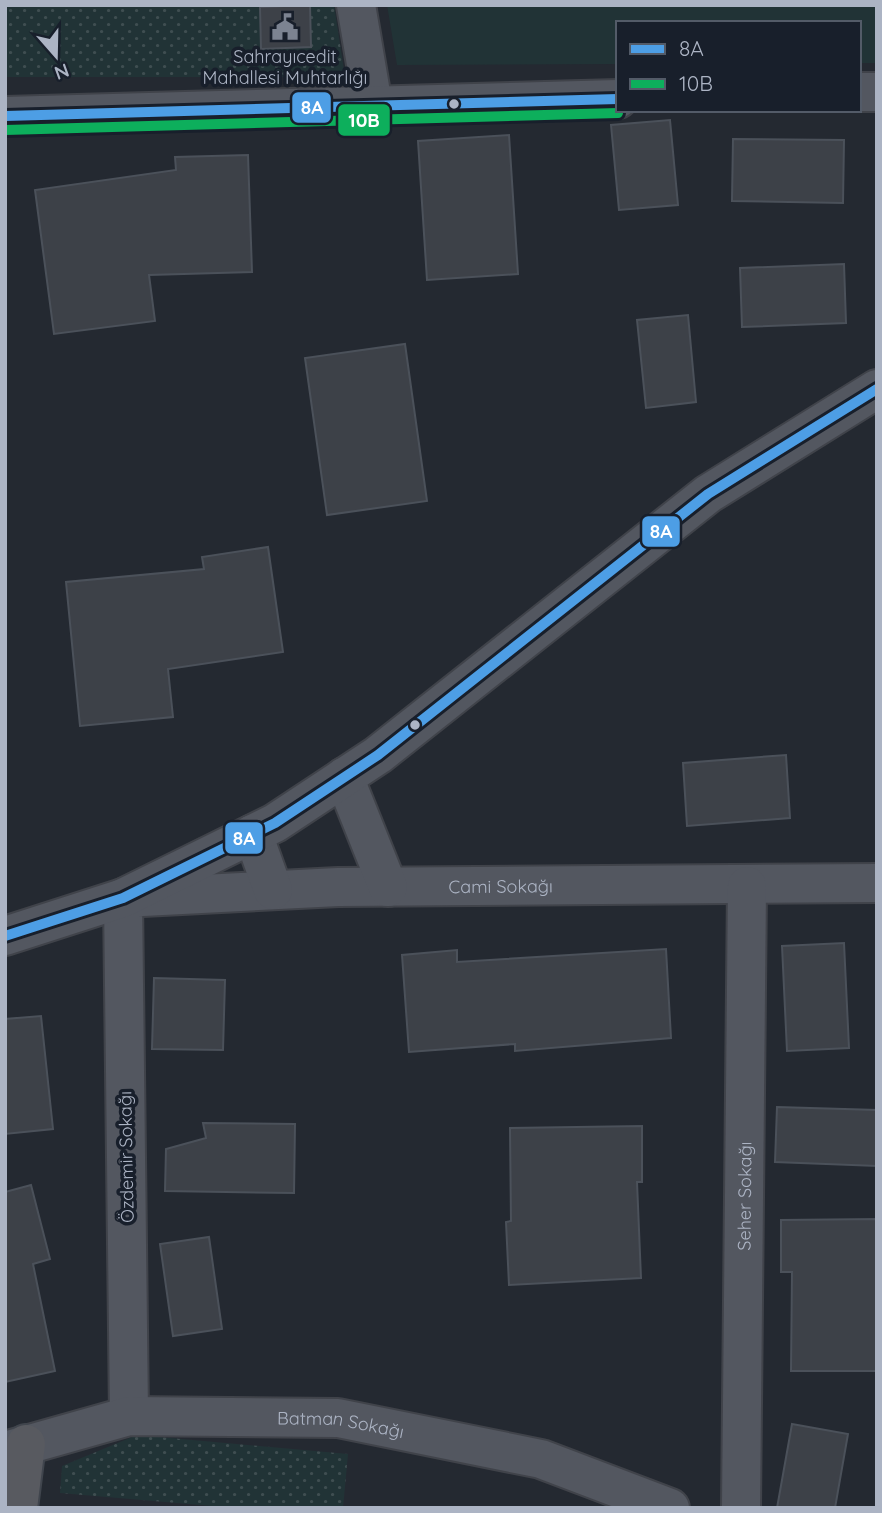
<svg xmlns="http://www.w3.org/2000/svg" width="882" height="1513" font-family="Quicksand,sans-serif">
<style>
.green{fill:#213336}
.park{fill:url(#park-dots)}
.building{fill:#3d4148;stroke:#4b515a;stroke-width:2}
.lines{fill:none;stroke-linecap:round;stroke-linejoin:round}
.minor-casing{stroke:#40434a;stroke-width:42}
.tertiary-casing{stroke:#40434a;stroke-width:42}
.trunk-casing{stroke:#40454d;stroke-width:42}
.minor{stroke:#535760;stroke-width:38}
.tertiary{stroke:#535760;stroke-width:38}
.trunk{stroke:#585a60;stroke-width:38}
.bus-1-casing{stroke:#181f2b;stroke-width:16}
.bus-2-casing{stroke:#181f2b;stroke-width:16}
.bus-1{stroke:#4d9ee5;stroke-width:10}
.bus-2{stroke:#0daf5c;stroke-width:10}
.bus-dot{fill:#acb4c4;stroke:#181f2b;stroke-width:2.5}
.labels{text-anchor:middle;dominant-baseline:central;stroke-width:7;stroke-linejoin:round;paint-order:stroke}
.poi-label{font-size:18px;fill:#acb4c4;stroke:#181f2b}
.street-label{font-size:18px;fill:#acb4c4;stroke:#181f2b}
.line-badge{stroke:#181f2b;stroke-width:2.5}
.badge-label{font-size:19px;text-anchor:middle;font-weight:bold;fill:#fff}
</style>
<defs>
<pattern id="park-dots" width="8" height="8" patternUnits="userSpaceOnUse" patternTransform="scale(1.75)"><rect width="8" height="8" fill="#213336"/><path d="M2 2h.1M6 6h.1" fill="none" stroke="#3f4e51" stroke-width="1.8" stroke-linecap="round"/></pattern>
</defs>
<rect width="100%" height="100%" fill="#242931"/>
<!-- green -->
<path class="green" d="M387,5H877V63H859V23H618V64L397,65Z"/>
<!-- park -->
<g class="park">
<path d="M5,5H334L345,77H5Z"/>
<path d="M137,1435L348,1454L343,1508H235L60,1493L62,1466Z"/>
</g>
<!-- building -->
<g class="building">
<path d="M310,5L311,47L261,49L260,7Z"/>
<path d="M670,120L678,205L619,210L611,125Z"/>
<path d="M509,135L518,274L427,280L418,141Z"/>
<path d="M733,139L844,140L843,203L732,201Z"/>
<path d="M248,155L252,272L149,275L155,321L54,334L35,190L176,170L175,157Z"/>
<path d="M844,264L846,323L742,327L740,268Z"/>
<path d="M688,315L696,402L646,408L637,320Z"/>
<path d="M405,344L427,501L327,515L305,358Z"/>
<path d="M268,547L283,652L168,669L173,717L80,726L66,582L204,569L202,557Z"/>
<path d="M786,755L790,818L687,826L683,763Z"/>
<path d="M844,943L849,1048L787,1051L782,946Z"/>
<path d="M666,949L671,1038L515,1051V1044L409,1052L402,955L457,950V962Z"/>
<path d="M154,978L225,980L223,1050L152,1049Z"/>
<path d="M41,1016L53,1129L5,1134V1019Z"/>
<path d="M777,1107L877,1110V1166L775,1162Z"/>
<path d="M203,1123L295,1124L294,1193L165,1191L166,1149L206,1138Z"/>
<path d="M642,1126V1182H637L641,1278L509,1285L506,1222L511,1221L510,1128Z"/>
<path d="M31,1185L50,1259L33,1264L55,1371L5,1382V1192Z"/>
<path d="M877,1219V1371H791L792,1272H781V1220Z"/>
<path d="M209,1237L222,1329L173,1336L160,1244Z"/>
<path d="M792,1424L848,1434L835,1508H777Z"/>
</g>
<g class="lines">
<defs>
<g id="minor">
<path d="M356,5L373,105"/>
<path d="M859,92H877"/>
<path d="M5,116L618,99"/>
<path id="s1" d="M129,1416L123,898L338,887L877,883"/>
<path id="s2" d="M5,1451L129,1416L338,1418L541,1459L670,1508"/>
<path id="s3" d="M741,1508L747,886"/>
</g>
<g id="tertiary">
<path d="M344,777L388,887"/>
<path d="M253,834L273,890"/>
<path d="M5,936L123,898L275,823L378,755L708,494L877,389"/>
</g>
<path id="trunk" d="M18,1508L26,1444"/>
</defs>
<!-- minor casing -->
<use href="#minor" class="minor-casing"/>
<!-- tertiary casing -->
<use href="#tertiary" class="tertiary-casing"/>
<!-- trunk casing -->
<use href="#trunk" class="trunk-casing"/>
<!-- minor -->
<use href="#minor" class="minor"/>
<!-- tertiary -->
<use href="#tertiary" class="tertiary"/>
<!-- trunk -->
<use href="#trunk" class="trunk"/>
<defs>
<g id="bus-1">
<path d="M5,116L618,99"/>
<path d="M5,936L123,898L275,823L378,755L708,494L877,389"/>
</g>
<path id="bus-2" d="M5,130L618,113"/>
</defs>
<!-- bus-1 casing -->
<use href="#bus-1" class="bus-1-casing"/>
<!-- bus-2 casing -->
<use href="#bus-2" class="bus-2-casing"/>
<!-- bus-1 -->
<use href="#bus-1" class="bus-1"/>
<!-- bus-2 -->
<use href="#bus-2" class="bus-2"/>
</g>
<!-- icons -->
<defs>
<symbol id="civic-bare" viewBox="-9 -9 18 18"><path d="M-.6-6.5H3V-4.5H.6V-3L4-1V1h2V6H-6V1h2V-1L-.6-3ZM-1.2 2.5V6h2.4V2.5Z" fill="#7c8391" stroke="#181f2b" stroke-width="2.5" paint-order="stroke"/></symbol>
</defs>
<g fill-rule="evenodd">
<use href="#civic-bare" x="266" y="8" width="38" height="38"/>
</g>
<!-- markers -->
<g class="bus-dot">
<circle cx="454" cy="104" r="6"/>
<circle cx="415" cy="725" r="6"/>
</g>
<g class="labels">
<!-- poi labels -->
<g class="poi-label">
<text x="285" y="56">Sahrayıcedit<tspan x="285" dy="21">Mahallesi Muhtarlığı</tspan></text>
</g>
<!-- street labels -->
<g class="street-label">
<text stroke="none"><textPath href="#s1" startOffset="896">Cami Sokağı</textPath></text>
<text transform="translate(126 1157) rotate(-91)">Özdemir Sokağı</text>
<text stroke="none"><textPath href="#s3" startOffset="312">Seher Sokağı</textPath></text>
<text stroke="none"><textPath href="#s2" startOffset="341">Batman Sokağı</textPath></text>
</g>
</g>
<g class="line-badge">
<rect x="291" y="91" width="41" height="33" rx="7" fill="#4d9ee5"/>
<rect x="337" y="103" width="54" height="34" rx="7" fill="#0daf5c"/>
<rect x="641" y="515" width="40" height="33" rx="7" fill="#4d9ee5"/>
<rect x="224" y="821" width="40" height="34" rx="7" fill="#4d9ee5"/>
</g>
<g class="badge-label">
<text x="312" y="114">8A</text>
<text x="364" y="127">10B</text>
<text x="661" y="538">8A</text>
<text x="244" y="845">8A</text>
</g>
<!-- border -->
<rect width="882" height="1513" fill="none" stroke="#acb4c4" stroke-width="14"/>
<!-- legend -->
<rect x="616" y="21" width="245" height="91" fill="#181f2b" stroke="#535b68" stroke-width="2"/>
<rect x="630" y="44" width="35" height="10" fill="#4d9ee5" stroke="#535b68" stroke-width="2"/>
<text x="679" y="56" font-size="21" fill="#acb4c4">8A</text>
<rect x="630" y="79" width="35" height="10" fill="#0daf5c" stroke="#535b68" stroke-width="2"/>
<text x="679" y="91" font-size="21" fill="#acb4c4">10B</text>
<!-- north arrow -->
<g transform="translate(56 56) rotate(160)" stroke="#181f2b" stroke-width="5" paint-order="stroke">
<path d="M0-5L12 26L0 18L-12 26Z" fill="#acb4c4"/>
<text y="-10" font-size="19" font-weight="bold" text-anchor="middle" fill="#acb4c4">N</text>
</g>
</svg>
